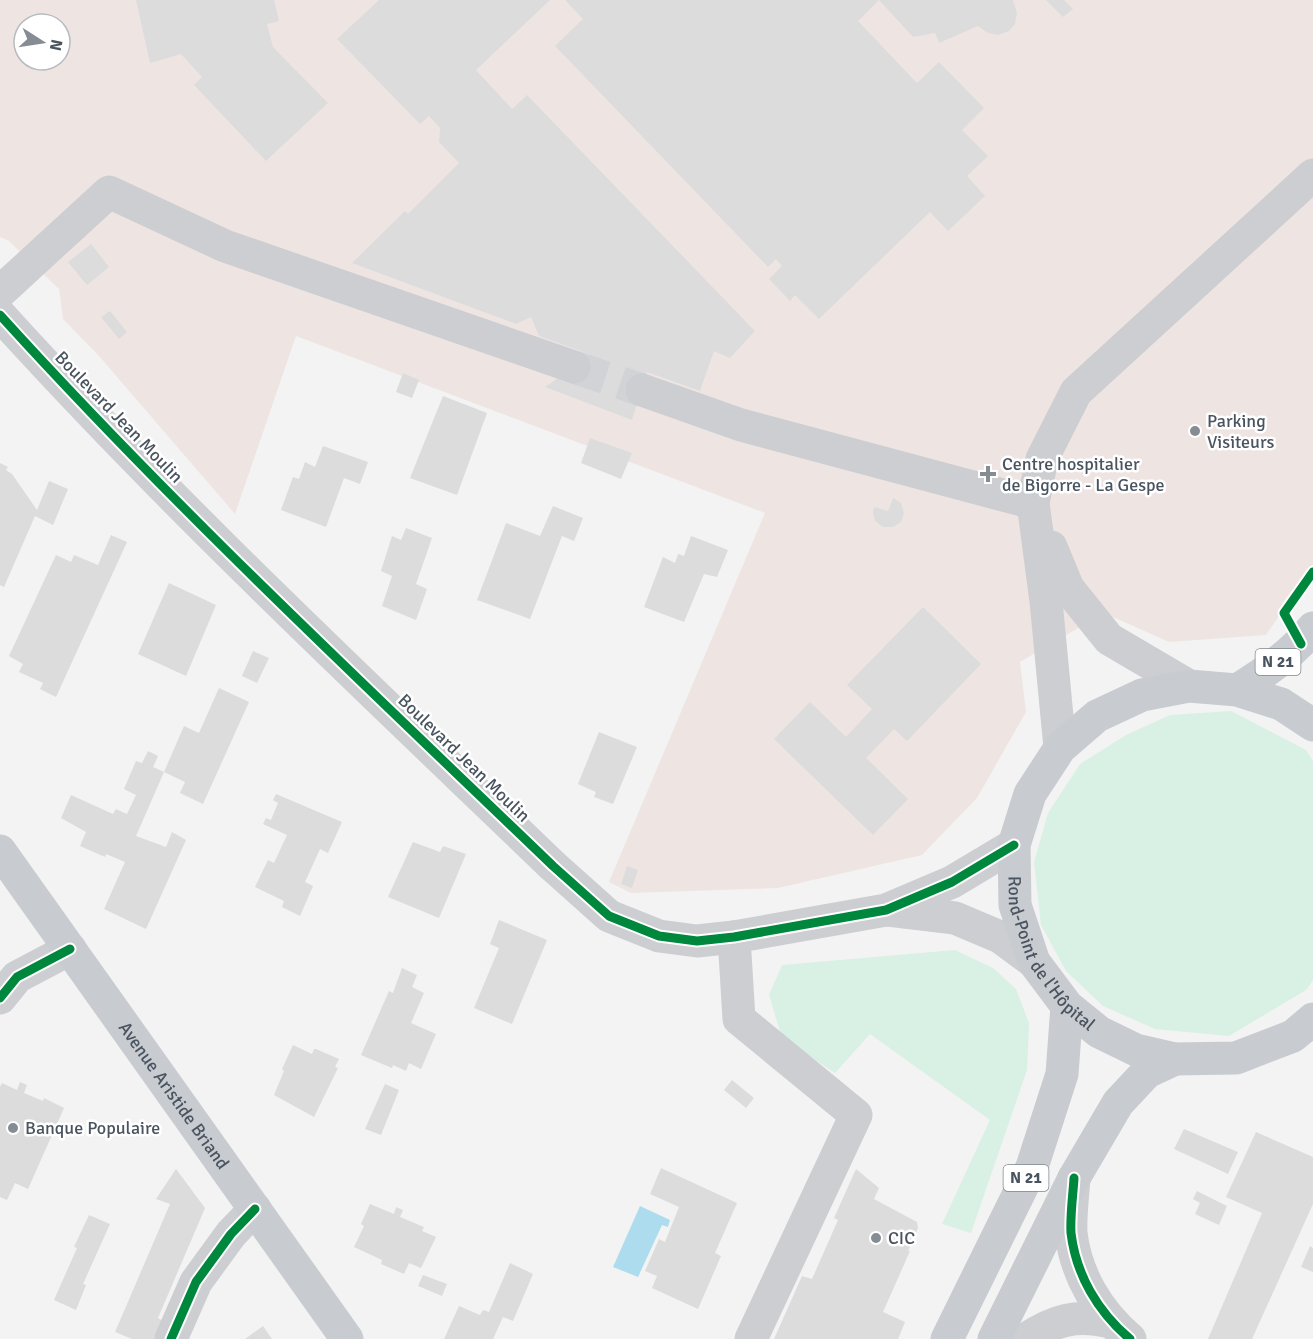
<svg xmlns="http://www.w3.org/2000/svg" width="1313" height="1339" font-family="Signika,sans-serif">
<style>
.medical{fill:#eee5e3;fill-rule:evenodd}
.green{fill:#d8f1e4}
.water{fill:#addcef}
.building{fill:#dcdcdd}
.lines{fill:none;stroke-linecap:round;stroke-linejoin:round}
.minor-tunnel{stroke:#d1d3d6;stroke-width:33;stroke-dasharray:33 16;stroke-linecap:butt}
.minor{stroke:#cdced1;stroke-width:33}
.major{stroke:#c8ccd0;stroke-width:33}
.cycleway-casing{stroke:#fff;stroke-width:13}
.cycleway{stroke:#00873e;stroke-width:9}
.poi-dot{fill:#858c93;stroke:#fff;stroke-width:2}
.labels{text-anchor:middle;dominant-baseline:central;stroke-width:5;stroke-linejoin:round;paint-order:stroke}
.shield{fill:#fff;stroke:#808790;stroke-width:1.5}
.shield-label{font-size:16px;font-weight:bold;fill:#4a5460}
.street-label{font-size:18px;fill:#4a5460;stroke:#fff}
.poi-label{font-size:18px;fill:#4a5460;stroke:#fff;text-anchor:start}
</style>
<rect width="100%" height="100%" fill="#f3f3f3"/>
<!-- medical -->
<path class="medical" d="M0,0H1313V566L1266,635L1169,642L1104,613L1020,662L1026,712L977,798L922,855L778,888L631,893L609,882L765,513L296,336L235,514L99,356L63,319L59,289L9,241L0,237ZM24,24H60V60H24Z"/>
<!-- green -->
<g class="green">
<path d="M1231,711L1306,750L1313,761V980L1306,990L1229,1036L1155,1029L1103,1006L1066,971L1041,925L1034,862L1048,813L1080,764L1126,735L1170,715Z"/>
<path d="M955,950L993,968L1016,989L1029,1023L1027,1070L971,1233L942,1224L990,1120L870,1034L835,1073L782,1038L769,995L782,965Z"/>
</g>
<!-- water -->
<path class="water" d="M640,1206L670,1220L668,1227L662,1225L638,1277L613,1267Z"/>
<!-- building -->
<g class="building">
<path d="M136,0H274L279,21L267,24L273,47L328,103L266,161L194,85L202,77L181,54L150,63Z"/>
<path d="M379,0H550L476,70L512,109L527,95L755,331L730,358L714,351L700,391L647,372L632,420L545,387L591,355L539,336L531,317L516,324L352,263L405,211L408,214L459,163L439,142L440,128L429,116L420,124L337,39Z"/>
<path d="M565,0H1013L1017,13L1015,24L1009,31L998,35L988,33L978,26L939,43L935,33L913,37L879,0L858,21L917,83L939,62L984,108L962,130L988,156L967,176L985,196L948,231L930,212L819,319L795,295L790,301L769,279L782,266L776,259L768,267L555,46L583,19Z"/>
<path d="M1046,0H1064L1073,9L1063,17Z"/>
<path d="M91,244L109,267L87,285L68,262Z"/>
<path d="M110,311L127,332L119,339L101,317Z"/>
<path d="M403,373L419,380L412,398L396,392Z"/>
<path d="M443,396L487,413L457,495L410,478Z"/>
<path d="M590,438L632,453L621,479L581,463Z"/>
<path d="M323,446L368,462L360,484L344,478L326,527L281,510L293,477L299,479L305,462L315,467Z"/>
<path d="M0,463L8,467L6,470L12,474L37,510L49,481L68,489L53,525L35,516L4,587L0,585Z"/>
<path d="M893,498L901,503L904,513L901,522L893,527H883L875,521L873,512L874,507L888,511Z"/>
<path d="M553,506L583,518L574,541L562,536L530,619L477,600L506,523L540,536Z"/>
<path d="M406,528L432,538L416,584L427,589L416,620L382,606L392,576L381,571L392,536L401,540Z"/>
<path d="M111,535L127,542L56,697L40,689L43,683L19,672L23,664L9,656L56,555L71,562L74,555L98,565Z"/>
<path d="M691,536L728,550L717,577L704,574L684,622L644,607L663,557L675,563L678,554L684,556Z"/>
<path d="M169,583L216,605L186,676L138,654Z"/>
<path d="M923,607L981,664L907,741L894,729L866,758L908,799L873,835L774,739L810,702L846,737L872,709L847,685Z"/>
<path d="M253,651L269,658L257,683L242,676Z"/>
<path d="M219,688L249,702L203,804L180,793L185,782L164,772L184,726L199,733Z"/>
<path d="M599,732L637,747L613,804L594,797L596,792L578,784Z"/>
<path d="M148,751L158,756L153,767L164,772L136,836L166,847L172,832L186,840L146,929L104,909L125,862L106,854L105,857L80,846L86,832L61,818L71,795L113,814L116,809L127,814L136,795L124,789L136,761L142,763Z"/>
<path d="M276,794L342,822L328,853L320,849L305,882L313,886L300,916L282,907L284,901L255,887L268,860L274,863L287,835L263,824L266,818L271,820L278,803L273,800Z"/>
<path d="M413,842L440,852L443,846L466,854L439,918L388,897Z"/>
<path d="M627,866L638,870L632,888L621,884Z"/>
<path d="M499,920L547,940L512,1024L474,1008L499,948L490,944Z"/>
<path d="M402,968L417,975L412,987L424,993L411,1023L436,1034L421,1069L409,1063L406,1071L393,1065L392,1068L361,1055L389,991L393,993Z"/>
<path d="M293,1045L312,1054L314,1049H316L339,1059L335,1067L338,1068L314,1117L274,1095L284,1071L282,1069Z"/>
<path d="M732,1080L754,1098L746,1108L724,1090Z"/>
<path d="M20,1082L27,1085L24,1093L43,1101L44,1098L64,1108L28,1189L15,1183L7,1200L0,1197V1087L2,1083L17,1090Z"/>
<path d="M385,1084L399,1090L381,1135L365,1129Z"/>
<path d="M1184,1129L1238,1152L1228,1174L1174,1149Z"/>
<path d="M1256,1132L1313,1157V1204L1252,1339H1208L1262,1213L1226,1197Z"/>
<path d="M661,1168L737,1203L715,1253L721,1256L698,1309L652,1288L657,1276L645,1271L659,1239L665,1242L679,1207L650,1194Z"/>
<path d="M176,1169L205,1208L158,1318L163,1321L155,1339H132L115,1332L170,1204L156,1199Z"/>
<path d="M856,1169L879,1188L874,1199L917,1222L918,1228L908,1251H910L883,1312L905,1322L898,1339H774L802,1276L812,1279L838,1220L834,1218Z"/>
<path d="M1197,1191L1227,1206L1219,1225L1195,1214L1200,1203L1193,1199Z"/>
<path d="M370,1204L394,1214L396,1207L403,1210L400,1217L424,1227L422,1231L436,1237L421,1268L409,1263L404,1274L381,1264L382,1260L354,1247L364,1226L361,1224Z"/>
<path d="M89,1215L110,1224L83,1284L86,1285L76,1310L54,1300L77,1248L74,1247Z"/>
<path d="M1310,1246L1313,1248V1272L1301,1267Z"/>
<path d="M510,1263L533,1274L513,1321L503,1317L493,1339H444L459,1306L480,1315L483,1310L489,1312Z"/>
<path d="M423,1275L447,1284L442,1296L418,1286Z"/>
<path d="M263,1326L272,1339H245Z"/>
</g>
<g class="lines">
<!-- minor-tunnel -->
<path class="minor-tunnel" d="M574,367L642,390"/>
<!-- minor -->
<g class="minor">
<path d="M0,292L109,192L225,246L574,367"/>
<path d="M0,315C175,508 366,686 553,866L609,916L659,936L697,941L734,937L886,910L952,882L1014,845"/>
<path d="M642,390L741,425L1033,503"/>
<path d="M1051,547L1068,588L1109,639L1189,686"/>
<path d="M1060,748L1046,601L1033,503L1042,459L1076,392L1313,175"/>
<path d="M888,910L955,918L1000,937L1034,962"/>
<path d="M734,937L739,1019L856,1115L751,1339"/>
<path d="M0,998L17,977L70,949"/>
<path d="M1074,1178C1073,1195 1070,1215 1071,1233C1076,1275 1098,1312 1130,1339"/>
<path d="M171,1339L196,1282L231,1234L255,1209"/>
<path d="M1026,1339C1055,1320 1076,1314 1110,1322"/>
</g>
<!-- major -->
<g class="major">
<path d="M1237,690C1265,673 1292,654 1313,628"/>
<path id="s1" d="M1313,725L1281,704L1237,690L1189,686L1142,695L1097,716L1060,748L1030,794L1014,845L1015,905L1034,962L1067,1006L1099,1032L1136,1050L1175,1059L1236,1058L1293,1036L1313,1019"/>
<path id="s2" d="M0,851L347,1339"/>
<path d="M947,1339L1032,1167L1062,1074L1067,1006"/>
<path d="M994,1339L1074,1178L1118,1103L1147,1072L1175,1059"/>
</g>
<defs>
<g id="cycleway">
<path d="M0,315C175,508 366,686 553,866L609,916L659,936L697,941L734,937L886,910L952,882L1014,845"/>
<path d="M1301,644L1284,613L1313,572"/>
<path d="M0,998L17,977L70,949"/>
<path d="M1074,1178C1073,1195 1070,1215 1071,1233C1076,1275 1098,1312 1130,1339"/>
<path d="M171,1339L196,1282L231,1234L255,1209"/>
</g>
</defs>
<!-- cycleway casing -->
<use href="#cycleway" class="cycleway-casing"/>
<!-- cycleway -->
<use href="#cycleway" class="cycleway"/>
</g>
<!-- markers -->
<g class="poi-dot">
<circle cx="1195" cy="431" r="6"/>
<path d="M985 465h6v6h6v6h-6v6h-6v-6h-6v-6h6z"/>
<circle cx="13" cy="1128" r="6"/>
<circle cx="876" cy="1238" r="6"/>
</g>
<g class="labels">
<!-- shield labels -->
<g class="shield">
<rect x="1255.5" y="649" width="45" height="26" rx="4.5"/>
<rect x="1003.5" y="1165" width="45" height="26" rx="4.5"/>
</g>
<g class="shield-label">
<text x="1278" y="662">N 21</text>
<text x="1026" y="1178">N 21</text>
</g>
<!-- street labels -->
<g class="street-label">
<text transform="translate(119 417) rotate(46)">Boulevard Jean Moulin</text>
<text transform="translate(464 758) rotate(44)">Boulevard Jean Moulin</text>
<text stroke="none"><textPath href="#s1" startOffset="507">Rond-Point de l'Hôpital</textPath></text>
<text stroke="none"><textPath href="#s2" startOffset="300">Avenue Aristide Briand</textPath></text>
</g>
<!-- poi labels -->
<g class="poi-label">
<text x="1207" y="421">Parking<tspan x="1207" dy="21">Visiteurs</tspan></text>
<text x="1002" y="464">Centre hospitalier<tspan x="1002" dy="21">de Bigorre - La Gespe</tspan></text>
<text x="25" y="1128">Banque Populaire</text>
<text x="888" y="1238">CIC</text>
</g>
</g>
<!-- north arrow -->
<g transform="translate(42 42) rotate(102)"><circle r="28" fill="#ffffff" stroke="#b7bbbf" stroke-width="1.5"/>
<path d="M0-4.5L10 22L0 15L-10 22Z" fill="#858c93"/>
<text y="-9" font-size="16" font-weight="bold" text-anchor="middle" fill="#4a5460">N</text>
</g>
</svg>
